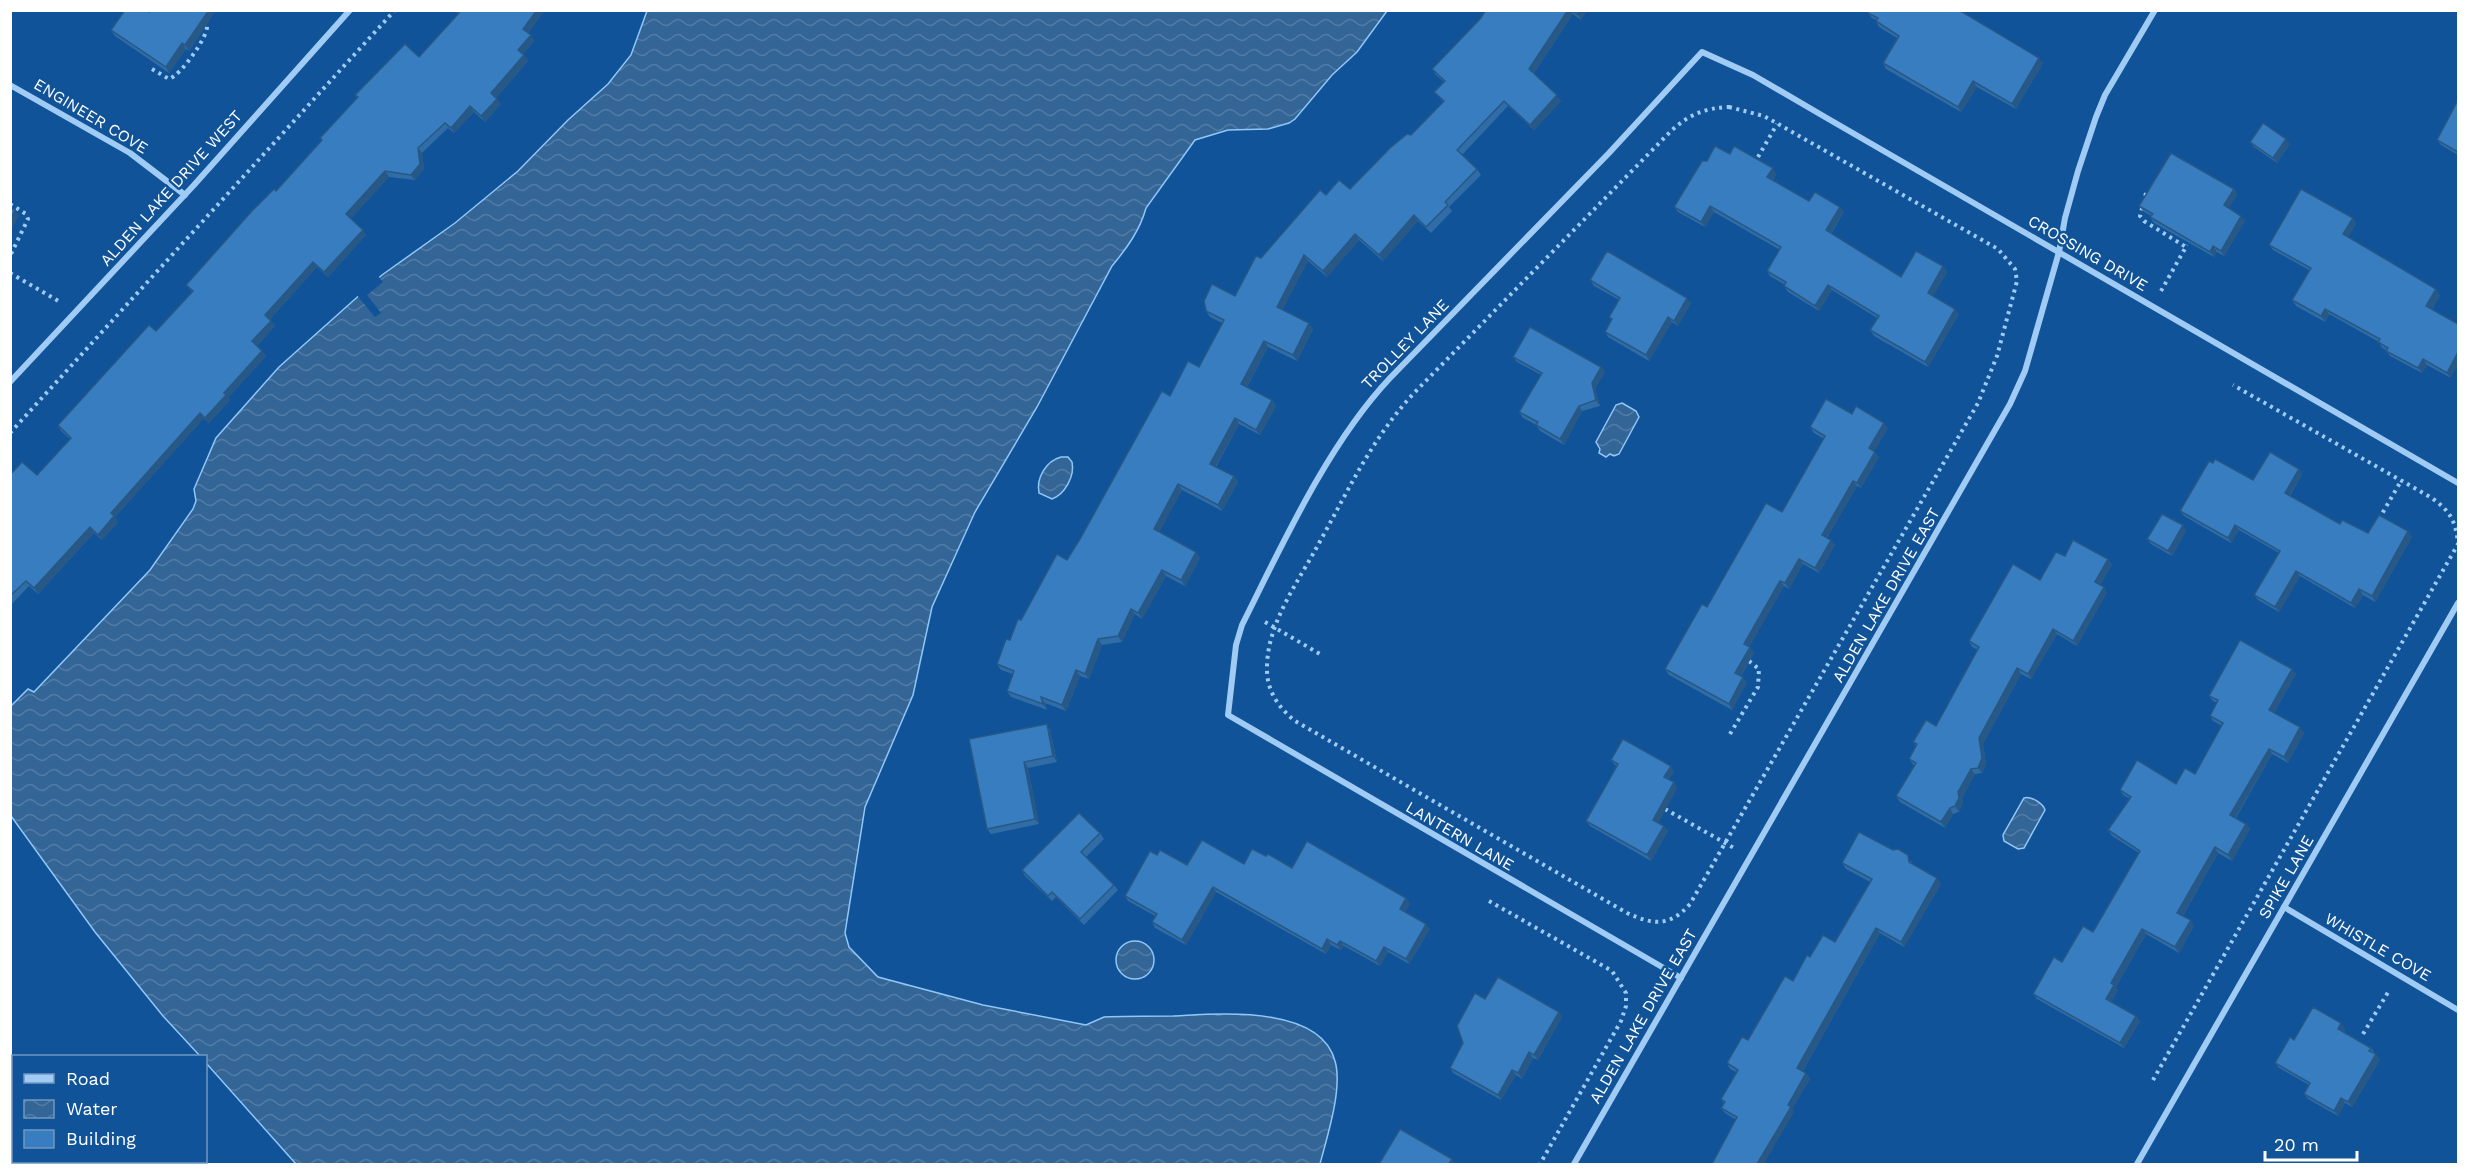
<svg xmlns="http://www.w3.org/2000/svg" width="2469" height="1175" font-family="'Work Sans',sans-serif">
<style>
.water{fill:url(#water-waves);stroke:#91c7f8;stroke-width:1.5}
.pier{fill:#105398}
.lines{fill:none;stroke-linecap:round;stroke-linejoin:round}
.path{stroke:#a0cbf4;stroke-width:4;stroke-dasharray:3 4.5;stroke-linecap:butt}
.street{stroke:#a0cbf4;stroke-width:6}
.wall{fill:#306ca5}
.shaded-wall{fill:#275886}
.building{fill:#387dc0;stroke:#275886;stroke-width:1.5}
.labels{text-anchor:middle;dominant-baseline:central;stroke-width:5;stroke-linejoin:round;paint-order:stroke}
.street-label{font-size:16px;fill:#fff;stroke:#105398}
</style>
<defs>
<pattern id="water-waves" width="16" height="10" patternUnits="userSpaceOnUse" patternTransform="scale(1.5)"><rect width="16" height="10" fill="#336596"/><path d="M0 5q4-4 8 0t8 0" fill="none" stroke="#527ca6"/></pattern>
</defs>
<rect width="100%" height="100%" fill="#105398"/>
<!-- water -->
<g class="water">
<path d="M647,11H1387L1357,52L1332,75L1295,119L1289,123L1268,129L1228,130L1195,140L1146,208C1140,230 1127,248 1112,266L1037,407L975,512L932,607L913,695L865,807L845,933L849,947L878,977L983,1005L1086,1025L1104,1017C1127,1016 1150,1016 1173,1016C1217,1014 1320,1004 1335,1061C1343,1088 1327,1137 1320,1164H296L206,1063V1056H200L163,1016L95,932L11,816V706L28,689L34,692L150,570L193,509L196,501L194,489L216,438L279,367L382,275L455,223L518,171L568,120L608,84L631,55Z"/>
<path d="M1622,403L1636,411L1639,417L1619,454L1614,456L1610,454L1606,457L1599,453L1600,449L1596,442L1616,405Z"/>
<path d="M1061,457H1068L1072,462C1075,476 1065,494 1052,499L1039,493C1036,478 1046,461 1061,457Z"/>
<path d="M2024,798C2031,796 2043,803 2045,810L2024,848L2018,849L2004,841L2003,835Z"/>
<circle cx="1135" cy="960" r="19"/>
</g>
<!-- pier -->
<path class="pier" d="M378,276L383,282L367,295L381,313L375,317L356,294Z"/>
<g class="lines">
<!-- path -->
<g class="path">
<path d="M152,69L169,79C180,76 208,37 207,26L204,24"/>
<path d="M1729,107L1764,116L1998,249L2015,269L2017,281L1997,356L1978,403L1690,904C1670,927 1653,925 1627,913L1295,721C1278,707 1266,690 1267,666C1268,622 1298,582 1318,545C1348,491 1371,440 1413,394L1672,130C1690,114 1705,108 1729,107Z"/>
<path d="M1758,157L1777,124"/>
<path d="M2146,193L2140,216L2144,221L2186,247"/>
<path d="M10,204L26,214L28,219L10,256"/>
<path d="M10,273L60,302"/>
<path d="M2161,291L2187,245"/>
<path d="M10,433L395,10"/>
<path d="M2379,519L2401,481"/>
<path d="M1265,622L1320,654"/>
<path d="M1730,734L1758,687L1759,669L1749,661"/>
<path d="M1665,809L1734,848"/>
<path d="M1489,901L1612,971L1626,993V1006L1621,1021L1540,1164"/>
<path d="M2363,1034L2390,989"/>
<path d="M2153,1080L2458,544C2456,521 2450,511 2432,498L2233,385"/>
</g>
<!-- street -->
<g class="street">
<path d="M10,85L130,153L185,195"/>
<path d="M10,382L194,185L350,10"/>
<path d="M2284,907L2458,1010"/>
<path d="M1681,978L1228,715L1236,645L1242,625C1283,543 1328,444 1390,378L1609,153L1702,52L1753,75L1825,117L2458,483"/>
<path d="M1574,1164L2010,404L2025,371L2059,252L2065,218L2078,171L2096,117L2105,95L2155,10"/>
<path d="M2137,1164L2458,603"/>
</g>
</g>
<!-- wall -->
<g class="wall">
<path d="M216,10L189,51L186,49L169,73L115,36L111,30L149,12Z"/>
<path d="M454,10H545L528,33L534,41L523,54L528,61L496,98L501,104L485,122L474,112L454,133L448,128L422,153L424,169L415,180L389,177L350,219L366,235L328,277L317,267L270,319L275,326L257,346L266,356L228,398L230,400L209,423L204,418L115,517L118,522L102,540L94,533L38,594L29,586L10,606V475H37L70,439L61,431L58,425L156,331L192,292L186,285L276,191L322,141L357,98L355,95L419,57L458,14Z"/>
<path d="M1486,10H1587L1581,20L1573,14L1534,73L1561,101L1534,130L1508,106L1462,155L1477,169L1481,175L1449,207L1452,211L1431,233L1418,221L1383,261L1359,240L1327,277L1308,261L1282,310L1313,329L1297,361L1268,347L1247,387L1272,400L1276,406L1260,435L1239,424L1216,467L1234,476L1238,482L1222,511L1182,490L1159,532L1200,558L1185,586L1166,576L1142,619L1135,614L1122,642L1102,645L1089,679L1080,676L1066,711L1045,703L1047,710L1011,697L1007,691L1013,674L1001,670L997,664L1021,620L1067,560L1170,396L1199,367L1222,323L1210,317L1206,311L1235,296L1261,258L1326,195L1350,189L1411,135L1443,102L1434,92L1444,82L1436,75L1432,69L1480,19Z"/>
<path d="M1869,10H1962L1961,12L2043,63L2016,109L1977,87L1961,112L1886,69L1883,63L1897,38L1879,27L1876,21V20L1872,18L1868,13Z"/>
<path d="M2458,100V155L2441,145L2437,140Z"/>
<path d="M2250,142L2290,144L2277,163L2254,147Z"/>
<path d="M1730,154L1776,174L1773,180L1809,201L1844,212L1831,234L1901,277L1943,266L1947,272L1933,296L1959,314L1928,367L1874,336L1870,330L1877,318L1832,290L1819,311L1788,292L1784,286L1785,285L1770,276L1767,271L1780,250L1714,212L1705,227L1678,212L1674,207L1707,161Z"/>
<path d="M2234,189L2237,194L2229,208L2245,221L2224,256L2217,252L2214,257L2154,223L2150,217L2151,216L2143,211L2139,206Z"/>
<path d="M2353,218L2356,224L2348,237L2440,295L2432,309L2451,378L2427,365L2422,373L2390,356L2386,350L2382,348L2379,342L2329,314L2325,322L2296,306L2292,300L2309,270L2273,250L2269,245Z"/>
<path d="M1590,280L1691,303L1678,326L1672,322L1649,361L1608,337L1605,332L1611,320L1609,317L1619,300L1594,286Z"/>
<path d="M1513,357L1601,367L1605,372L1595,389L1600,406L1582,411L1564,445L1540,431L1536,425L1523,418L1519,412L1541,375L1517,362Z"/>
<path d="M1852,414L1888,428L1874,451L1879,457L1861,488L1857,486L1827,538L1835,545L1819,573L1803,564L1789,589L1784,586L1749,647L1754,653L1741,676L1747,682L1732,710L1669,675L1665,669L1707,607L1782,512L1824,439L1814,433L1810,427Z"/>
<path d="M2299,469L2302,474L2290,496L2340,524L2368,533L2408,531L2412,537L2375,602L2363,595L2355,608L2300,576L2279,612L2258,600L2254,595L2279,553L2239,530L2231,543L2184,516L2180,511L2253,480Z"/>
<path d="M2186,531L2172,556L2151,544L2147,539Z"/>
<path d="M2065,556L2108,559L2112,565L2100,585L2107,592L2077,646L2057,634L2031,679L2021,674L1983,744L1986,764L1982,773L1975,774L1962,798L1963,803L1959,812L1953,814L1945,828L1900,802L1896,796L1914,766L1909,759L1916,746L1913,742L1936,726L1978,650L1972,647L1969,641L2040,580Z"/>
<path d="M2292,669L2296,674L2274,713L2304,733L2288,763L2272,754L2236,818L2246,824L2250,829L2232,861L2218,853L2183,916L2194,926L2179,953L2146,934L2116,987L2118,990L2111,1002L2136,1016L2140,1021L2124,1048L2037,999L2033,994L2062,962L2093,932L2139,853L2112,836L2108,830L2130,799L2123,795L2120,790L2176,784L2195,774L2222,726L2213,721L2210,716L2217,703L2213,701L2209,696Z"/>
<path d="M1050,729L1057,762L1028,768L1039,824L991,834L987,829L969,739Z"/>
<path d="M1611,760L1674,771L1669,780L1677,788L1658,823L1664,826L1668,831L1651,861L1590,826L1586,821L1617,766L1615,765Z"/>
<path d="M1100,833L1104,839L1086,857L1114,885L1118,890L1084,925L1056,897L1052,901L1025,876L1022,870Z"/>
<path d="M1157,855L1187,865L1244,864L1266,856L1292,868L1406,898L1410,904L1405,912L1430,929L1409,964L1388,952L1380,966L1344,946L1341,950L1331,945L1326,954L1216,892L1186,945L1155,928L1152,922L1155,916L1128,901L1125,896Z"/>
<path d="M1911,861L1912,863L1941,884L1904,947L1880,933L1803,1071L1806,1073L1810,1079L1792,1109L1794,1112L1736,1120L1725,1113L1721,1108L1724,1104L1721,1099L1736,1072L1730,1069L1727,1063L1748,1040L1810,957L1835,942L1870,882L1846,869L1842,863Z"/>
<path d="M1485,999L1559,1012L1562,1017L1538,1060L1533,1058L1522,1079L1516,1075L1501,1100L1453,1073L1450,1068Z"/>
<path d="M2345,1029L2344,1032L2371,1048L2380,1060L2352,1107L2345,1103L2338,1116L2308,1099L2304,1094L2309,1085L2279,1068L2275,1063L2294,1040Z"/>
</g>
<!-- shaded-wall -->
<g class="shaded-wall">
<path d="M209,10H216L189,51L185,45Z"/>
<path d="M537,10H545L527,34L523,29Z"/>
<path d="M1568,10H1571L1573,14L1533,74L1529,69Z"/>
<path d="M1579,10H1587L1581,20L1577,14Z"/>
<path d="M531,35L534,41L522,55L518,50Z"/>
<path d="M182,43L186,49L169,73L166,67Z"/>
<path d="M524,55L528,61L495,99L491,93Z"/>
<path d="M2039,58L2043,63L2016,109L2012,104Z"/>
<path d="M1973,81L1977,87L1961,112L1958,107Z"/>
<path d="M1557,95L1561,101L1534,130L1530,125Z"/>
<path d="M497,99L501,104L485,122L481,116Z"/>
<path d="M470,106L474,112L454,133L451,128Z"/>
<path d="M2286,139L2290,144L2277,163L2273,158Z"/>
<path d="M418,148L422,153L424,169L415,180L411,175Z"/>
<path d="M1773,168L1776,174L1771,182L1767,177Z"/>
<path d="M385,171L389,177L350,220L346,214Z"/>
<path d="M2234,189L2237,194L2228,210L2224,205Z"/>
<path d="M1710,206L1714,212L1705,227L1701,222Z"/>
<path d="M1840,207L1844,212L1829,236L1826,230Z"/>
<path d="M15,210L19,216L10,232V219Z"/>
<path d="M1414,215L1418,221L1383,261L1379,255Z"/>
<path d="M2241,216L2245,221L2224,256L2221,251Z"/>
<path d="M2353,218L2356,224L2347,240L2343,234Z"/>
<path d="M363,230L366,235L328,277L324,272Z"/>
<path d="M1355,234L1359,240L1327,277L1323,271Z"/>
<path d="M2213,246L2217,252L2214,257L2210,252Z"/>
<path d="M1304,255L1308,261L1281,313L1277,307Z"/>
<path d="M313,262L317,267L269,320L265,315Z"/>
<path d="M1943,266L1947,272L1932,299L1928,293Z"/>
<path d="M1828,285L1832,290L1819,311L1815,306Z"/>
<path d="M2436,289L2440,295L2430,311L2426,306Z"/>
<path d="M1687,298L1691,303L1678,326L1674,321Z"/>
<path d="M1955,309L1959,314L1928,367L1925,362Z"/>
<path d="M2325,309L2329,314L2325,322L2321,316Z"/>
<path d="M1668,317L1672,322L1649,361L1646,355Z"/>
<path d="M271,321L275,326L256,347L252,341Z"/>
<path d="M1309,323L1313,329L1297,361L1293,355Z"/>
<path d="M1264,341L1268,347L1245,390L1241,384Z"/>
<path d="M262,351L266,356L228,398L230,400L209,423L205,418L224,393Z"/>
<path d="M2458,352V364L2451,378L2447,373Z"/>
<path d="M2423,359L2427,365L2422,373L2418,368Z"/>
<path d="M1601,367L1605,372L1595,389L1600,406L1596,400L1592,383Z"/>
<path d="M1272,400L1276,406L1260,435L1256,430Z"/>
<path d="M1579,406L1582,411L1564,445L1560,439Z"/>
<path d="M200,413L204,418L115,517L118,522L102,540L98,535L111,513Z"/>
<path d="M1235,418L1239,424L1214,469L1210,464Z"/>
<path d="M1884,423L1888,428L1873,453L1869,448Z"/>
<path d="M1875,452L1879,457L1861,488L1857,483Z"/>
<path d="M2299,469L2302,474L2288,498L2285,493Z"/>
<path d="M1234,476L1238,482L1222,511L1218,505Z"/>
<path d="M1853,481L1857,486L1826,540L1822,535Z"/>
<path d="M1178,484L1182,490L1158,535L1154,529Z"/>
<path d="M2183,525L2186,531L2172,556L2168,551Z"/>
<path d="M2235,525L2239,530L2231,543L2228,538Z"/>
<path d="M90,527L94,533L38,594L34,588Z"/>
<path d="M2408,531L2412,537L2375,602L2372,596Z"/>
<path d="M1831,540L1835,545L1819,573L1815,568Z"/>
<path d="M1196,552L1200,558L1185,586L1181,580Z"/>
<path d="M1799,559L1803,564L1789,589L1785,583Z"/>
<path d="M2108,559L2112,565L2099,587L2095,582Z"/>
<path d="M1162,570L1166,576L1142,619L1138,613Z"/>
<path d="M2296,571L2300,576L2279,612L2275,607Z"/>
<path d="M1780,581L1784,586L1748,649L1744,644Z"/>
<path d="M2104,587L2107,592L2077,646L2073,641Z"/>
<path d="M2359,589L2363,595L2355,608L2351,603Z"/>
<path d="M1131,609L1135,614L1122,642L1118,636Z"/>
<path d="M2053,629L2057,634L2031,679L2028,674Z"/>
<path d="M1098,639L1102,645L1089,679L1085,674Z"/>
<path d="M1750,647L1754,653L1739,678L1735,673Z"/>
<path d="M2017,668L2021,674L1983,744L1986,764L1982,773L1978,768L1979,738Z"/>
<path d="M2292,669L2296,674L2273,715L2269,710Z"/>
<path d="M1076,670L1080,676L1066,711L1062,705Z"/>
<path d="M1743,677L1747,682L1732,710L1729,704Z"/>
<path d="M1041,697L1045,703L1047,710L1043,704Z"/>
<path d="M1047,724L1050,729L1057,762L1053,756Z"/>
<path d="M2300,727L2304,733L2288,763L2284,757Z"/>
<path d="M2269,749L2272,754L2234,820L2230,815Z"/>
<path d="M1024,762L1028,768L1039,824L1035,819Z"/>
<path d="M1671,766L1674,771L1668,782L1664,777Z"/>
<path d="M1971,769L1975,774L1962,798L1963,803L1959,812L1955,806L1958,792Z"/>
<path d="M1674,782L1677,788L1657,826L1653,820Z"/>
<path d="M1950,808L1953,814L1945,828L1941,822Z"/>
<path d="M2246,824L2250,829L2232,861L2228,855Z"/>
<path d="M1664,826L1668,831L1651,861L1647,855Z"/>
<path d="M2215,847L2218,853L2181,919L2177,913Z"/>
<path d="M1937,878L1941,884L1904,947L1901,942Z"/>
<path d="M1213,887L1216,892L1186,945L1182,940Z"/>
<path d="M1406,898L1410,904L1404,914L1400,909Z"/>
<path d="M2191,920L2194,926L2179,953L2175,947Z"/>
<path d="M1426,924L1430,929L1409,964L1406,959Z"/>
<path d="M1876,928L1880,933L1801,1074L1797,1068Z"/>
<path d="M2142,929L2146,934L2116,987L2118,990L2110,1004L2106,999L2111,983Z"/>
<path d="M1327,939L1331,945L1326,954L1322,949Z"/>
<path d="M1340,941L1344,946L1341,950L1337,945Z"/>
<path d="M1384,947L1388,952L1380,966L1376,961Z"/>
<path d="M1559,1012L1562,1017L1538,1060L1534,1055Z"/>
<path d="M2136,1016L2140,1021L2124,1048L2120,1043Z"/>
<path d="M2341,1023L2345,1029L2342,1034L2338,1029Z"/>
<path d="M1529,1052L1533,1058L1522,1079L1518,1073Z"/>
<path d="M2376,1054L2380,1060L2352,1107L2348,1102Z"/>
<path d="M1512,1070L1516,1075L1501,1100L1498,1095Z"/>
<path d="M1806,1073L1810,1079L1792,1109L1794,1112L1764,1164H1757L1788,1105Z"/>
<path d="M2341,1098L2345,1103L2338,1116L2334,1111Z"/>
<path d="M1452,1159L1456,1164H1449Z"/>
</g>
<!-- building -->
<g class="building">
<path d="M125,10H147L149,12L150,10H209L185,45L182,43L166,67L111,30Z"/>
<path d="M457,10H537L523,29L531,35L518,50L524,55L491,93L497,99L481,116L470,106L451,128L445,123L418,148L420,164L411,175L385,171L346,214L363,230L324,272L313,262L265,315L271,321L252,341L262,351L224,393L226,395L205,418L200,413L111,513L114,516L98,535L90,527L34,588L26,581L10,596V475L22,462L37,475L71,438L58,425L149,325L156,331L193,291L186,285L251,212L274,189L276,191L322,140L320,138L358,97L355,95L405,44L419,57L459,13Z"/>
<path d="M1486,10H1568L1529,69L1557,95L1530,125L1504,101L1457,150L1477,169L1445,202L1448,205L1426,227L1414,215L1379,255L1355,234L1323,271L1304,255L1277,307L1309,323L1293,355L1264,341L1241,384L1272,400L1256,430L1235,418L1210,464L1234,476L1218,505L1178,484L1154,529L1196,552L1181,580L1162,570L1138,613L1131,609L1118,636L1098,639L1085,674L1076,670L1062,705L1041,697L1043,704L1007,691L1014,671L997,664L1006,639L1010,640L1018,619L1021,620L1057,554L1067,560L1080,539L1162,391L1170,396L1188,361L1199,367L1224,320L1206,311L1204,301L1212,284L1235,296L1256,256L1261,258L1320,190L1326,195L1339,180L1350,189L1390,148L1407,134L1411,135L1444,101L1434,92L1445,81L1432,69L1480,19Z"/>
<path d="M1572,10H1579L1577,14Z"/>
<path d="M1869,10H1959L2039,58L2012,104L1973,81L1958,107L1883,63L1899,36L1876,21L1878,18L1868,13Z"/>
<path d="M2458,100V152L2437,140Z"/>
<path d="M2263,123L2286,139L2273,158L2250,142Z"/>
<path d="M1715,146L1730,154L1734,146L1773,168L1767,177L1809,201L1815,192L1840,207L1826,230L1901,277L1916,251L1943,266L1928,293L1955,309L1925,362L1870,330L1879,316L1828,285L1815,306L1784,286L1786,282L1767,271L1781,247L1710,206L1701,222L1674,207L1702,161H1707Z"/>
<path d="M2171,153L2234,189L2224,205L2241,216L2221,251L2213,246L2210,252L2150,217L2153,214L2139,206Z"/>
<path d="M2301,189L2353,218L2343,234L2436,289L2426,306L2458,324V352L2447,373L2423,359L2418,368L2386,351L2388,348L2378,342L2380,339L2325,309L2321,316L2292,300L2311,268L2269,245Z"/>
<path d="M10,208L15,210L10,219Z"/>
<path d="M1607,251L1687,298L1674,321L1668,317L1646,355L1605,332L1612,319L1609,317L1620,298L1590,280Z"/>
<path d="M1530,327L1601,367L1592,383L1596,400L1579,406L1560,439L1536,425L1538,422L1519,412L1542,373L1513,357Z"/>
<path d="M1826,399L1852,414L1856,406L1884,423L1869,448L1875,452L1857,483L1853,481L1822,535L1831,540L1815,568L1799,559L1785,583L1780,581L1744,644L1750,647L1735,673L1743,677L1729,704L1665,669L1702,604L1707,607L1766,503L1782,512L1825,436L1810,427Z"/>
<path d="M2270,452L2299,469L2285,493L2340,524L2342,520L2368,533L2379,515L2408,531L2372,596L2359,589L2351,603L2296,571L2275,607L2254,595L2280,551L2235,525L2228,538L2180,511L2209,461L2213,463L2215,459L2253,480Z"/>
<path d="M2162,514L2183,525L2168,551L2147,539Z"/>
<path d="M2073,540L2108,559L2095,582L2104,587L2073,641L2053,629L2028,674L2017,668L1979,738L1982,758L1978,768L1971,769L1958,792L1959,798L1955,806L1950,808L1941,822L1896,796L1916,763L1909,759L1917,744L1913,742L1926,720L1936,726L1979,647L1969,641L2013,564L2040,580L2056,552L2065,556Z"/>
<path d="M2240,640L2292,669L2269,710L2300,727L2284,757L2269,749L2230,815L2246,824L2228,855L2215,847L2177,913L2191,920L2175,947L2142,929L2111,983L2114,985L2106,999L2136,1016L2120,1043L2033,994L2054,957L2062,962L2083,926L2093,932L2140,851L2108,830L2131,797L2120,790L2137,760L2176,784L2185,768L2195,774L2223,723L2210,716L2218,700L2209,696Z"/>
<path d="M1047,724L1053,756L1024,762L1035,819L987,829L969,739Z"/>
<path d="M1623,739L1671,766L1664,777L1674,782L1653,820L1664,826L1647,855L1586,821L1618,764L1611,760Z"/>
<path d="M1079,813L1100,833L1081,852L1114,885L1080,919L1052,892L1048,896L1022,870Z"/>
<path d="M1859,832L1893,850L1898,849L1908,855L1909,862L1937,878L1901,942L1876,928L1797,1068L1806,1073L1788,1105L1791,1107L1757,1164H1712L1737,1117L1721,1108L1725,1102L1721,1099L1738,1070L1727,1063L1742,1037L1748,1040L1785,976L1793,981L1807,955L1810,957L1823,935L1835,942L1872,879L1842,863Z"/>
<path d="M1202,840L1244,864L1252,849L1266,856L1268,854L1292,868L1307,841L1406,898L1400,909L1426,924L1406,959L1384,947L1376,961L1340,941L1337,945L1327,939L1322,949L1213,887L1182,940L1152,922L1157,914L1125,896L1150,851L1157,855L1160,850L1187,865Z"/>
<path d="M1498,977L1559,1012L1534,1055L1529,1052L1518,1073L1512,1070L1498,1095L1450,1068L1463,1043L1457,1026L1475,993L1485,999Z"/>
<path d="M2313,1007L2341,1023L2338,1029L2371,1048L2369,1051L2376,1054L2348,1102L2341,1098L2334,1111L2304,1094L2310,1083L2275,1063L2290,1037L2294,1040Z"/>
<path d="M1400,1129L1452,1159L1449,1164H1379Z"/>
</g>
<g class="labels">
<!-- street labels -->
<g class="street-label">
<text transform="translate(91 116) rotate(31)">ENGINEER COVE</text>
<text transform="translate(171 188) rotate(-48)">ALDEN LAKE DRIVE WEST</text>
<text transform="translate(2088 253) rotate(30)">CROSSING DRIVE</text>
<text transform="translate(1405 344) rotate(-46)">TROLLEY LANE</text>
<text transform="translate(1886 595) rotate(-60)">ALDEN LAKE DRIVE EAST</text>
<text transform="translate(1460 836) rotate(30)">LANTERN LANE</text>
<text transform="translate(2286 877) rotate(-60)">SPIKE LANE</text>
<text transform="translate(2378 947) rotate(30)">WHISTLE COVE</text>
<text transform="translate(1643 1016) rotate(-60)">ALDEN LAKE DRIVE EAST</text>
</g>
</g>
<!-- border -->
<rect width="2469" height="1175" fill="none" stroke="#ffffff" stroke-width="24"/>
<!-- legend -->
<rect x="12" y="1055" width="195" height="108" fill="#105398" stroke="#7098c1" stroke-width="1.5"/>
<rect x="24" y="1074" width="30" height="9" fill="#a0cbf4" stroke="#7098c1" stroke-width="1.5"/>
<text x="66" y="1085" font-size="18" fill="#ffffff">Road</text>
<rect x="24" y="1100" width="30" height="18" fill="url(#water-waves)" stroke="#7098c1" stroke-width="1.5"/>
<text x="66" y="1115" font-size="18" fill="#ffffff">Water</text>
<rect x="24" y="1130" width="30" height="18" fill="#387dc0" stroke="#7098c1" stroke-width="1.5"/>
<text x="66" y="1145" font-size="18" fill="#ffffff">Building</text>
<!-- scale -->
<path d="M2265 1151v9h92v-9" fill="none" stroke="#ffffff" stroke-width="3"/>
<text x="2274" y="1151" font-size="18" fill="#ffffff" stroke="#105398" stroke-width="4.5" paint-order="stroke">20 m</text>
</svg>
